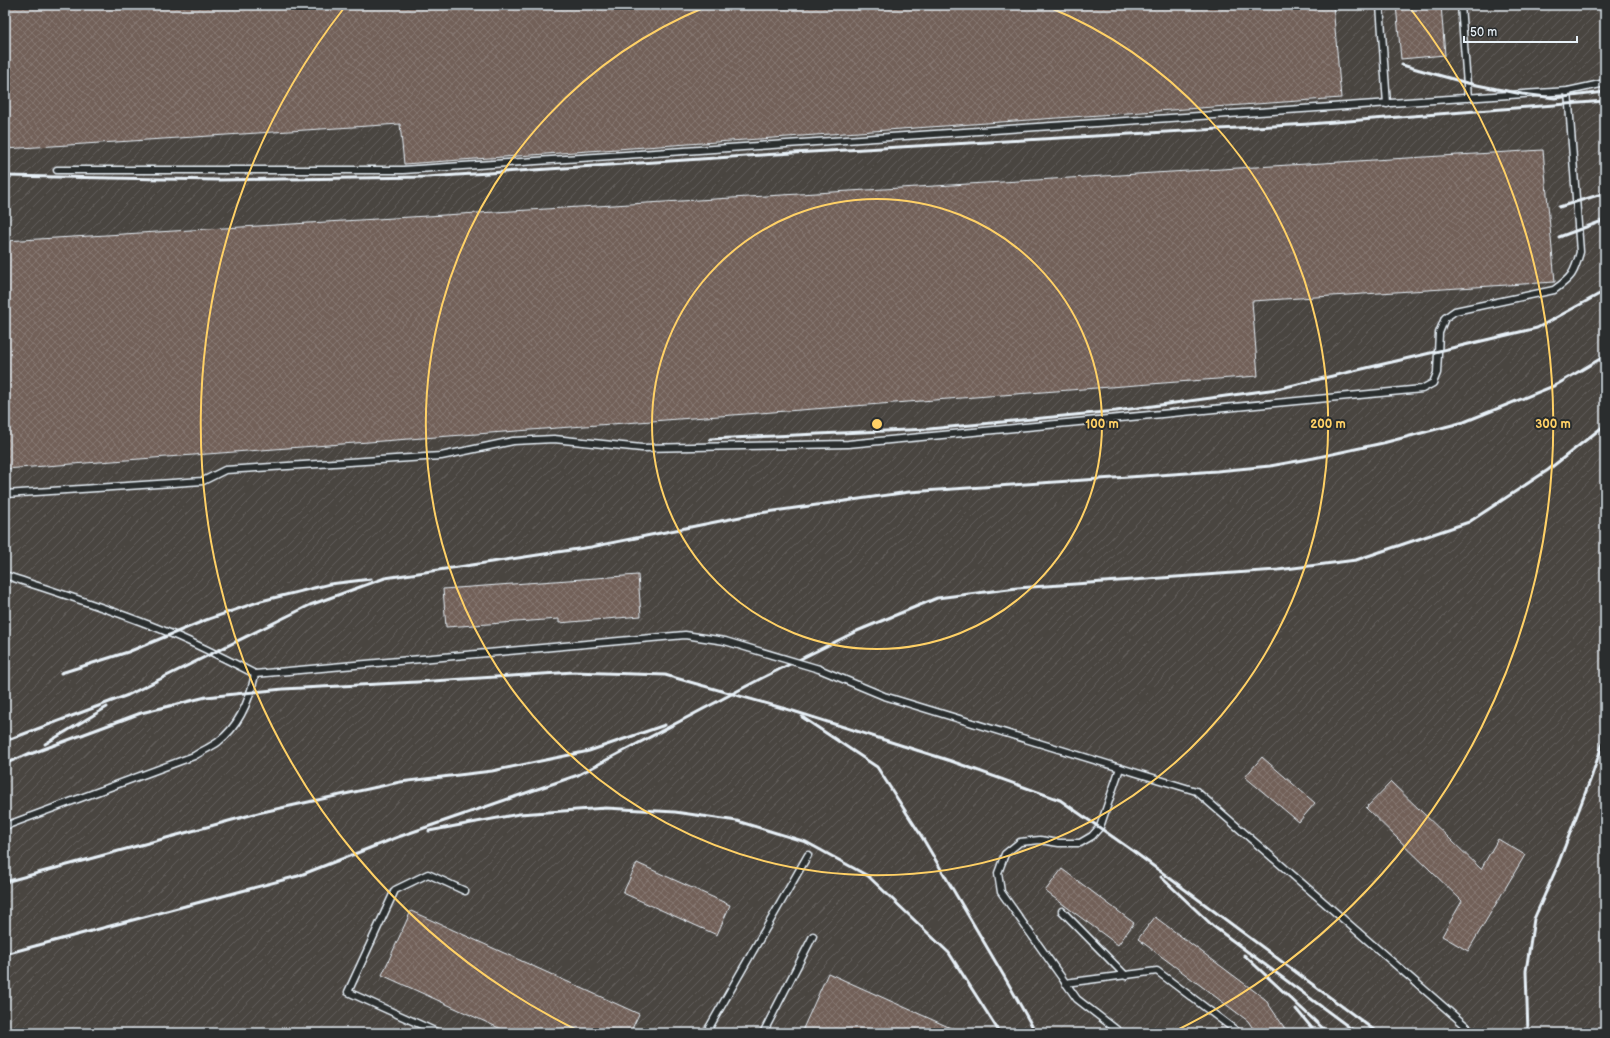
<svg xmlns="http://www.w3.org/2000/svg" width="1610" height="1038" font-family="'Balsamiq Sans',sans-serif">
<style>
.industrial{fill:url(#industrial-furrows)}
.building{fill:url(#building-cross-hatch);stroke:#e8f1f8}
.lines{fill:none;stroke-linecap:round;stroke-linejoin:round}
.service-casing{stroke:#e8f1f8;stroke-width:9}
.service{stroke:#2a2d2e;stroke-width:6}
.rail{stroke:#e8f1f8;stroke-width:3}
.service-bridge-casing{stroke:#e8f1f8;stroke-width:9;stroke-linecap:butt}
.service-bridge{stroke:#2a2d2e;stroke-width:6}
.ring{fill:none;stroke:#ffd166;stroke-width:2}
.centre{fill:#ffd166;stroke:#2a2d2e;stroke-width:2}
.ring-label{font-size:12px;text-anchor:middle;font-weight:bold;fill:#ffd166;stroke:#2a2d2e;stroke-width:4;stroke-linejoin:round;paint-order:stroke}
</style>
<defs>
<pattern id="industrial-furrows" width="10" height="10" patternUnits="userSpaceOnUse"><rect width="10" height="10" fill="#494441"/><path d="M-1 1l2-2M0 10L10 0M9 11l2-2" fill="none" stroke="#635f5d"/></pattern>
<pattern id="building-cross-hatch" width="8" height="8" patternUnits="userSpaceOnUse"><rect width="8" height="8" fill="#726159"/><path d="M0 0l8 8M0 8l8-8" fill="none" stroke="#867872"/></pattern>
</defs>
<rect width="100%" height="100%" fill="#383737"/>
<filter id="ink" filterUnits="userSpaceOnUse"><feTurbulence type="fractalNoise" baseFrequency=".025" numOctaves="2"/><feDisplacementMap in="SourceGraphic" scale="8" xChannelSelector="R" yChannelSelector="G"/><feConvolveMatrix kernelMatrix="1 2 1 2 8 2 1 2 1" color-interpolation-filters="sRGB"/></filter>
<g filter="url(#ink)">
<!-- industrial -->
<rect class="industrial" x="5" y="5" width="1600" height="1028"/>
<!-- building -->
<g class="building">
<path d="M5,5H1333L1341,98L404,164L400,124L5,149Z"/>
<path d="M1396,5H1441L1445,55L1401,59Z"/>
<path d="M1543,150L1555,282L1252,301L1258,376L5,469V241Z"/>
<path d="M638,575L641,616L559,623V619L446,627L443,589Z"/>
<path d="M1262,757L1315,803L1299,822L1245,777Z"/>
<path d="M1391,782L1481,869L1498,839L1525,855L1468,951L1442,936L1462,901L1366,808Z"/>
<path d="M637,863L730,905L717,935L623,893Z"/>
<path d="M1062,869L1134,923L1118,945L1045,891Z"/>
<path d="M411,911L639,1014L630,1033H510L382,975Z"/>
<path d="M1155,917L1265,999L1288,1033H1256L1248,1021L1138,939Z"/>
<path d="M828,973L962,1033H801Z"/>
</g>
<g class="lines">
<defs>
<g id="service">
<path d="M1380,5L1387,104"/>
<path d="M1461,5L1468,98"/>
<path d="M57,170H403L1568,91L1605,83"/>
<path d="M5,494L203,481L225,470L441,456L513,441L554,439L642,448L848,444L1422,389L1433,383L1437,373L1439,333L1445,318L1455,311L1554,290C1572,277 1574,274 1580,252L1568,91"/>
<path d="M5,575C61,594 118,611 172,634C201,646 228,660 255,674L685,635L725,641"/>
<path d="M819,669L884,696L1196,791L1474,1033"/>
<path d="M1120,768L1100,827L1092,836L1080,843H1059L1040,840L1020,842L1005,854L998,873L1001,892L1077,999L1121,1033"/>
<path d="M5,826L194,756C202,751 211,747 218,742C239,726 250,699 255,674"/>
<path d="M1062,911L1126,976"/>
<path d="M1065,983L1157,971L1239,1033"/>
<path d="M439,1033L348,992L395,890L428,874L465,891"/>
<path d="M706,1033L808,855"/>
<path d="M763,1033L813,936"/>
</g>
</defs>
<!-- service casing -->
<use href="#service" class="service-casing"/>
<!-- service -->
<use href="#service" class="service"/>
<!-- rail -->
<g class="rail">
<path d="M1402,65L1467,83L1522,94L1555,98L1605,92"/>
<path d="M5,176L217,180L427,177L793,153L1309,124L1605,101"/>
<path d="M1559,207L1605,193"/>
<path d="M1559,237L1605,220"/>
<path d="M710,439L929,429L1116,411L1277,389L1537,328L1605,291"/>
<path d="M61,673L128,652L206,620L261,601L330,584L371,579"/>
<path d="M802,717L877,767L922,837L1008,983L1036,1033"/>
<path d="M5,741L128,695L310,605L385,578L591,547L760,513L909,492L1217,471L1270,466L1314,458L1383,443L1464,422L1556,385L1605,356"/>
<path d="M45,744L107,707"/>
<path d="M25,756L141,713L206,697L283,689L417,682L574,672L665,675L793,711L951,761L1060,800L1133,851L1378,1033"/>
<path d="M5,764L30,753"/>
<path d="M429,831L519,814L606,808L675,812L737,821L806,842L868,876L949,953L1000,1033"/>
<path d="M1161,877L1213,926L1357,1033"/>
<path d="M5,882L258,813L400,782L492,771L589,751L665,725"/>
<path d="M5,954L298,876L398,837L578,775L762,678L857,631L937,598L1017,588L1278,570L1356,560L1469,522L1548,470L1605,425"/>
<path d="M1244,955L1328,1033"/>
<path d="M1296,1009L1316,1033"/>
<path d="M1528,1033L1526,971L1534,919L1557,867L1591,778L1605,737"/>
</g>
<defs>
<path id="service-bridge" d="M725,641L819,669"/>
</defs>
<!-- service-bridge casing -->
<use href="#service-bridge" class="service-bridge-casing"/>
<!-- service-bridge -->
<use href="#service-bridge" class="service-bridge"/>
</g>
</g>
<!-- distance rings -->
<g class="ring">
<circle cx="877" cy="424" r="225"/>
<path d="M1046 6A451 451 0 1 1 708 6"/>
<path d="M581 1032A676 676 0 0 1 344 8M1410 8A676 676 0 0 1 1173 1032"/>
</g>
<circle cx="877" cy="424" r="6" class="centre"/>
<g class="ring-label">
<text x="1102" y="428">100 m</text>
<text x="1328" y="428">200 m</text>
<text x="1553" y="428">300 m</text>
</g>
<!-- margin -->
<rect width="1610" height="1038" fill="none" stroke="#2a2d2e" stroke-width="20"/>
<rect x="10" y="10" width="1590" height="1018" fill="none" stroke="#e8f1f8" stroke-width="1.5" filter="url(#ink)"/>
<!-- scale -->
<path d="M1464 36v6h113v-6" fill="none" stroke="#e8f1f8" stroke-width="2"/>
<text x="1470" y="36" font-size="12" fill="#e8f1f8" stroke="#2a2d2e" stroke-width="3" paint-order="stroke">50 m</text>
</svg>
